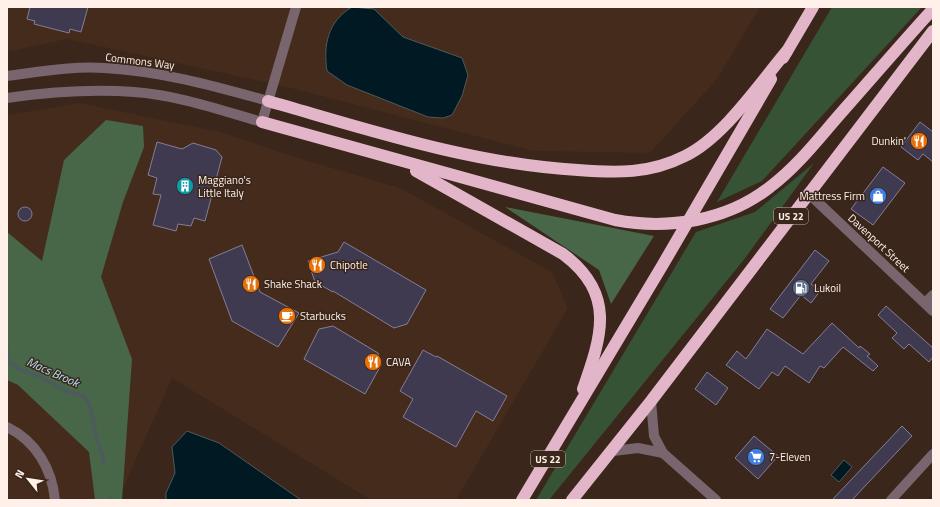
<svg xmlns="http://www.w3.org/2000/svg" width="940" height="507" font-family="'Titillium Web',sans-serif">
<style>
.built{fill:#452b1b}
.green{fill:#365336}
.forest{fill:#486748}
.water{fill:#011922;stroke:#4d5a5e}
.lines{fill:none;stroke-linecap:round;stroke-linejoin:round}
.stream{stroke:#4d5a5e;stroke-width:3.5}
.building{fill:#3f3a4f;stroke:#847e97}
.minor{stroke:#78656e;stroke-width:10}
.highway{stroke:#e3b5c9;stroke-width:12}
.labels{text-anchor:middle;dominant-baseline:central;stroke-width:3;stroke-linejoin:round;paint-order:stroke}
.shield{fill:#3a261a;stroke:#c4b4ab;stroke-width:1}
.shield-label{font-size:10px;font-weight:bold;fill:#fff1e9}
.street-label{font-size:11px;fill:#fff1e9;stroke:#3a261a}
.poi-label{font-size:11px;fill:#fff1e9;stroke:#3a261a;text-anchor:start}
.water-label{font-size:12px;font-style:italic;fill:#b6e4f7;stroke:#3a261a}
</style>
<rect width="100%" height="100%" fill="#3a261a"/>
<!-- built -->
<g class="built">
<path d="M7,7H760L717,79L650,153L533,151L291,88L67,39L7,52Z"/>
<path d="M79,103L221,132L291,156L400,188L552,272L568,308L456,500H371L172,378L122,491L103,500H7V115Z"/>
</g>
<!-- green -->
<g class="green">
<path d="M832,7H922L762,181L717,202Z"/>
<path d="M814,163L746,257L549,500H536L696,232L755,212Z"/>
</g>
<!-- forest -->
<g class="forest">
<path d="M106,120L143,126L144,147L123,202L101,277L132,359L122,500H95L89,452L18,385L7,380V232L42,261L64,160Z"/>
<path d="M505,207L654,236L611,304L599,270Z"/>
</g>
<!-- water -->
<g class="water">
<path d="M352,7L374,9L403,37L462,58L468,75L462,96L452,115L443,118L428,117L347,85L327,71C323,45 328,21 352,7Z"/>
<path d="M187,431L219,443L301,500H166V493L175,473L172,447Z"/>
<path d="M844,460L852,467L839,482L831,475Z"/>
</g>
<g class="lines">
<!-- stream -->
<g class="stream">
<path d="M7,348L9,363L19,369L42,378L66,391L84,396L90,406L97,439L104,462"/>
<path d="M111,498V500"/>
</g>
</g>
<!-- building -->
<g class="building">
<path d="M30,7H88L81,32L70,29L69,33L34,24L35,21L27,19Z"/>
<path d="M920,122L933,132V162L923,154L918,160L901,147Z"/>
<path d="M157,142L182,149L193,143L216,150L222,157L205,221L194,218L191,226L178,224L176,231L153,225L161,195L153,194L157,178L148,175Z"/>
<path d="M883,167L905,183L873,225L851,209Z"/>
<circle cx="25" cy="214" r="7"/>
<path d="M344,242L426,290L407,324L394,328L333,291V292L315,282L308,261L338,252Z"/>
<path d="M242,245L260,292L299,313L278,347L232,321L209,259Z"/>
<path d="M815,250L829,261L811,284L820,291L811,303L801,295L783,318L770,309Z"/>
<path d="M886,306L933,348V357L929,362L909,344L904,349L892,338L897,333L878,315Z"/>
<path d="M832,323L859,348L860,346L870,354L867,356L878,366L873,371L843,347L824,368L820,366L809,383L785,366L778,376L772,372L759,389L726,365L737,351L746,359L767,329L803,354Z"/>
<path d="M333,326L378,353L381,365L365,394L304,359L319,329Z"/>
<path d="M423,350L436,357L437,356L507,396L493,421L476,411L456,447L403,417L413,399L400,391Z"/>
<path d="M707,372L728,388L716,405L695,389Z"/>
<path d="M902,426L912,436L852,500H832Z"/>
<path d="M754,436L778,456L758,479L735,458Z"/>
</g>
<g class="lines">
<!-- minor -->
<g class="minor">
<path d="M7,76C39,72 72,66 104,68C161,71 214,86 268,101"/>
<path d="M7,98C49,92 92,89 134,92C178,95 220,110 262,122L296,7"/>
<path d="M808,193L933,311"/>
<path d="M925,303L933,295"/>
<path d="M651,401L654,436L663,453L716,500"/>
<path d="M7,427C36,441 52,469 55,500"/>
<path d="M613,451L638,448L663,453"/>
<path d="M891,500L933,454"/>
</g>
<!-- highway -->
<g class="highway">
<path d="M783,58L813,7"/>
<path d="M268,101C370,130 472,164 578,170C616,173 650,174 685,156C724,137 759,84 787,51"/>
<path d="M262,122L615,220C668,230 727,221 770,187C797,167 819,138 841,113C872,78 902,43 933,9"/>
<path d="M416,171L563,254C616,294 602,335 583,389"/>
<path d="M522,500L662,266L771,79"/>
<path d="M572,500L651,401L933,31"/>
</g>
</g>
<!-- icons -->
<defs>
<symbol id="restaurant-disc" viewBox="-11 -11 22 22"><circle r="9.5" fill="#e8710a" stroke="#3a261a"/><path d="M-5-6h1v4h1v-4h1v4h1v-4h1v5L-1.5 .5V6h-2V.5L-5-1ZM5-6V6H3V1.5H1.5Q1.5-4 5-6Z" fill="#fff"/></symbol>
<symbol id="building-disc" viewBox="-11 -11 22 22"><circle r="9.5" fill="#0f9aa8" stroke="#3a261a"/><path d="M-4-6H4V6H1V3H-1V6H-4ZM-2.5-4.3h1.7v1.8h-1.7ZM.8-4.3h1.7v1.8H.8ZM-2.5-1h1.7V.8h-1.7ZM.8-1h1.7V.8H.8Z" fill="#fff"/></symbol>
<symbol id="shop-disc" viewBox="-11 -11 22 22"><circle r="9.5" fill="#3f7fe0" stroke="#3a261a"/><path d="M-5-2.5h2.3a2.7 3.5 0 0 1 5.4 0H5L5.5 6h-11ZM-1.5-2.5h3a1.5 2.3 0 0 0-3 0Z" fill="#fff"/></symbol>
<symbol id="fuel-disc" viewBox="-11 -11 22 22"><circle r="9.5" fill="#5c6f8a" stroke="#3a261a"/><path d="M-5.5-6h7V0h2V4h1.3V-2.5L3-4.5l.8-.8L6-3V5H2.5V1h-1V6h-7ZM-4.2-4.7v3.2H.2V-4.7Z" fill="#fff"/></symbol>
<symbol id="cafe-disc" viewBox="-11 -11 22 22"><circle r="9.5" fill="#e8710a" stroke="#3a261a"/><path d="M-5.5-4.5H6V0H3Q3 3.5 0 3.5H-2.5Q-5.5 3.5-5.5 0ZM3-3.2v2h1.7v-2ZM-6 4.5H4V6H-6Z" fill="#fff"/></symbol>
<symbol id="supermarket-disc" viewBox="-11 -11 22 22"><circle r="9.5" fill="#3f7fe0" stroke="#3a261a"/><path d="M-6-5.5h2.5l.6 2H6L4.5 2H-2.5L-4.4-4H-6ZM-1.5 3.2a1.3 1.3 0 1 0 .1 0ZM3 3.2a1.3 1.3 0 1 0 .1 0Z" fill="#fff"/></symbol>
</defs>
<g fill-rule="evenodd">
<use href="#restaurant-disc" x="909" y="131" width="20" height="20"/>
<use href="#building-disc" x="175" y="176" width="20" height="20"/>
<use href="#shop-disc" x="868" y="186" width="20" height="20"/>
<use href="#restaurant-disc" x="307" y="255" width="20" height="20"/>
<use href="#restaurant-disc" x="241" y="274" width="20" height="20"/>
<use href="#fuel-disc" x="791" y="278" width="20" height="20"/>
<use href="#cafe-disc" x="277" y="306" width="20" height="20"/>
<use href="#restaurant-disc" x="363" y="352" width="20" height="20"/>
<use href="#supermarket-disc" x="746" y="447" width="20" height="20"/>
</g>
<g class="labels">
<!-- shield labels -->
<g class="shield">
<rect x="774" y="208" width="34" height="16" rx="3"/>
<rect x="531" y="451" width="34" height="16" rx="3"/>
</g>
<g class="shield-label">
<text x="791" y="216">US 22</text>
<text x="548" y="459">US 22</text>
</g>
<!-- street labels -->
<g class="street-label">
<text transform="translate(140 61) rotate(7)">Commons Way</text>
<text transform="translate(879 243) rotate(43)">Davenport Street</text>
</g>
<!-- poi labels -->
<g class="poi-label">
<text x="906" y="141" text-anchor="end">Dunkin'</text>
<text x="198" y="180">Maggiano's<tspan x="198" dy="13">Little Italy</tspan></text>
<text x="865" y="196" text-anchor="end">Mattress Firm</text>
<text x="330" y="265">Chipotle</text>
<text x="264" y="284">Shake Shack</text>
<text x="814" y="288">Lukoil</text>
<text x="300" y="316">Starbucks</text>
<text x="386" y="362">CAVA</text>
<text x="769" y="457">7-Eleven</text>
</g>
<!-- water labels -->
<g class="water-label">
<text transform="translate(53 372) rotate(24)">Macs Brook</text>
</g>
</g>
<!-- border -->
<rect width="940" height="507" fill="none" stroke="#fff1e9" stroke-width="16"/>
<!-- north arrow -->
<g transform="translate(28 479) rotate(300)" stroke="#3a261a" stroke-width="3" paint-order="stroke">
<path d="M0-3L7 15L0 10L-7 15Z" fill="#fff1e9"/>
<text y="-6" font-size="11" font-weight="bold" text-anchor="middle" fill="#fff1e9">N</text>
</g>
</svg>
